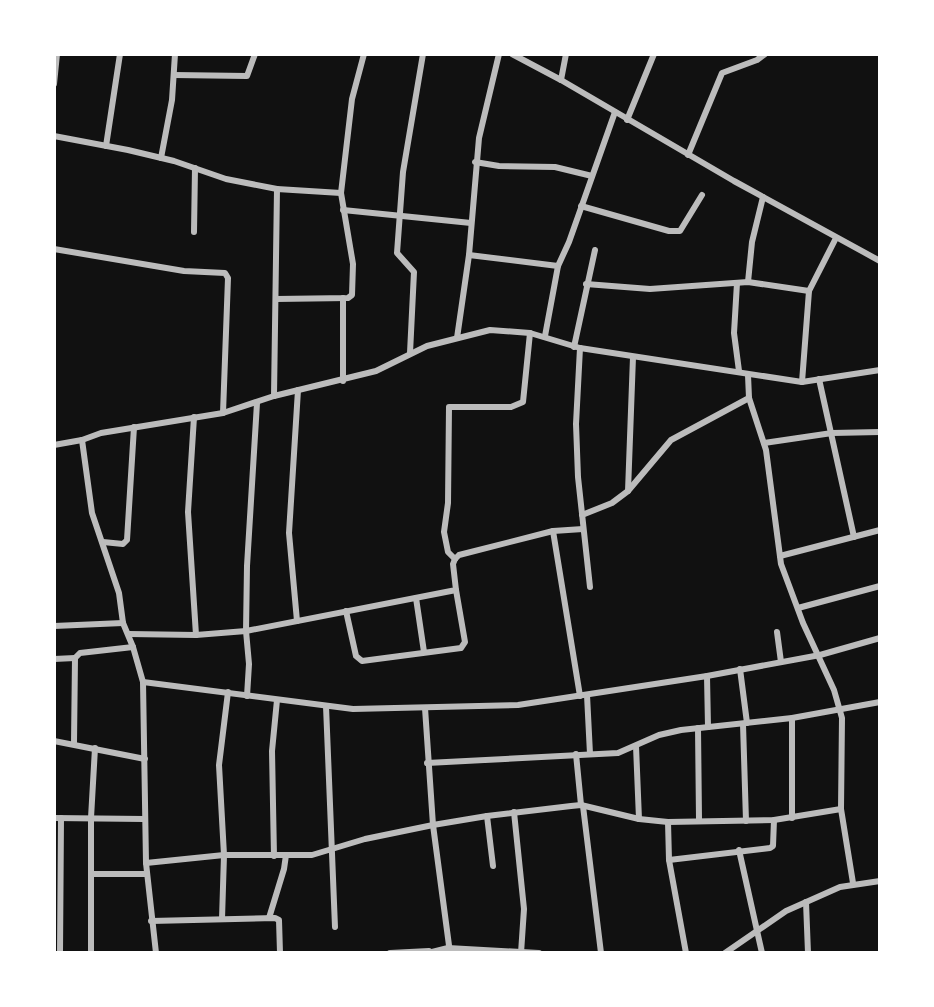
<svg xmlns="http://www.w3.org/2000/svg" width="934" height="1007" font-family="'Space Grotesk',sans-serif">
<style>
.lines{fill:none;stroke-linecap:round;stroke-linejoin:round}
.minor{stroke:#bcbcbc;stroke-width:6}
</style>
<rect width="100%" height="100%" fill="#111"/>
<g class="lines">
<!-- minor -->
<g class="minor">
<path d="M512,54L561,80L734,181L880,261"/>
<path d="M174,75L247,76L255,54"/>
<path d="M561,80L566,54"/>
<path d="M54,84L57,54"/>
<path d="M627,120L654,54"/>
<path d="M54,136L128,150L174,161L226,179L277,189"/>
<path d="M106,146L120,54"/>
<path d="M688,155L722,73L757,60L765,54"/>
<path d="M161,158L172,100L175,54"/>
<path d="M475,162L499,166L555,167L592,176"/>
<path d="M581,206L669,231H680L702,195"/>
<path d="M343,210L471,223"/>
<path d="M194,232L195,168"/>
<path d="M54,249L184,271L225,273L228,278L223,413"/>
<path d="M469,255L558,266"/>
<path d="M748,282L752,242L763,197"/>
<path d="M737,283L734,333L739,371"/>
<path d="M586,284L650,289L748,282L809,291"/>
<path d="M343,298V381"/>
<path d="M276,299L348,298L352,295L353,264L341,193L352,99L364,54"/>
<path d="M545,336L558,266L569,242L615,112"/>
<path d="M457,338L469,255L479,138L499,54"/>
<path d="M574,347L595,250"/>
<path d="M580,348L576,424L578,477L590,587"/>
<path d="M410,353L414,272L397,253L403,172L423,54"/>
<path d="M748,375L749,398L766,450L781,564L803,623L834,690L842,718L841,809L853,883"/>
<path d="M819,379L854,537"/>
<path d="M802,382L809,291L836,238"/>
<path d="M274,396L277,189L341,193"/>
<path d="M194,417L188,512L196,635"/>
<path d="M82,440L92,513L119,593L123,623L133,647L143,682L146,863L156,953"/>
<path d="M764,443L832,433L880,432"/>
<path d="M54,445L82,440L101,433L223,413L274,396L376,371L427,346L490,330L530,333L580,348L802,382L880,370"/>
<path d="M628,491L633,357"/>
<path d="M582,515L612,503L628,491L671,440L749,398"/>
<path d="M553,531L580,696"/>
<path d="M103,542L123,544L127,540L134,427"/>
<path d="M780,556L880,530"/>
<path d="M455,559L448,552L444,532L448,503L449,407H511L523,402L530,333"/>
<path d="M455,559L459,555L553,531L583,529"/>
<path d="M416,598L424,652"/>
<path d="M798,608L880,586"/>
<path d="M346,611L356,656L362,661L461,648L465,642L456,590"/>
<path d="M297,621L289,533L298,390"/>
<path d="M54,626L123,623"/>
<path d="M777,632L781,662"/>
<path d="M129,634L196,635L246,631L456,590L453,564L455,559"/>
<path d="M54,659L75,658"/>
<path d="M740,669L747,723"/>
<path d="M707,676L708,727"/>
<path d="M143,682L353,709L518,705L707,676L820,655L880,638"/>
<path d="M587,695L590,754"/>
<path d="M247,696L249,664L246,631L247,566L257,403"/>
<path d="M326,706L335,927"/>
<path d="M425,708L433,825L450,953"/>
<path d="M792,718V818"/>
<path d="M743,724L746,821"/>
<path d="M698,728L699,819"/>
<path d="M54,741L145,759"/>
<path d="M74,743L75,658L80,653L133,647"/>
<path d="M636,746L639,819"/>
<path d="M576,754L581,805"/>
<path d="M427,763L618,753L659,735L681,730L792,718L880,702"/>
<path d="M583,806L601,953"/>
<path d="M514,812L524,909L521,953"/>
<path d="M487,816L493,866"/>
<path d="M54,818L144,819"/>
<path d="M668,822L669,860L686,953"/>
<path d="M739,850L762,953"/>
<path d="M274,856L272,751L277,700"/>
<path d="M669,860L770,848L773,846L774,820"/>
<path d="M146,863L224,855H312L365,839L433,825L487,816L571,806L581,805L639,819L668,822L774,820L841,809"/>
<path d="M91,874H147"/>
<path d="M806,902L808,953"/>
<path d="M269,918L284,869L286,855"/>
<path d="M222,919L224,855L219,765L228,692"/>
<path d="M151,921L275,918L279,920L280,953"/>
<path d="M60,953L61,818"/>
<path d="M91,953V818L95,748"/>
<path d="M390,953L429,951"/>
<path d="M428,953L448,948L539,953"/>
<path d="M725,953L786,911L840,887L880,881"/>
</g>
</g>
<!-- border -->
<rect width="934" height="1007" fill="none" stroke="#ffffff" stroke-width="112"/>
</svg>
